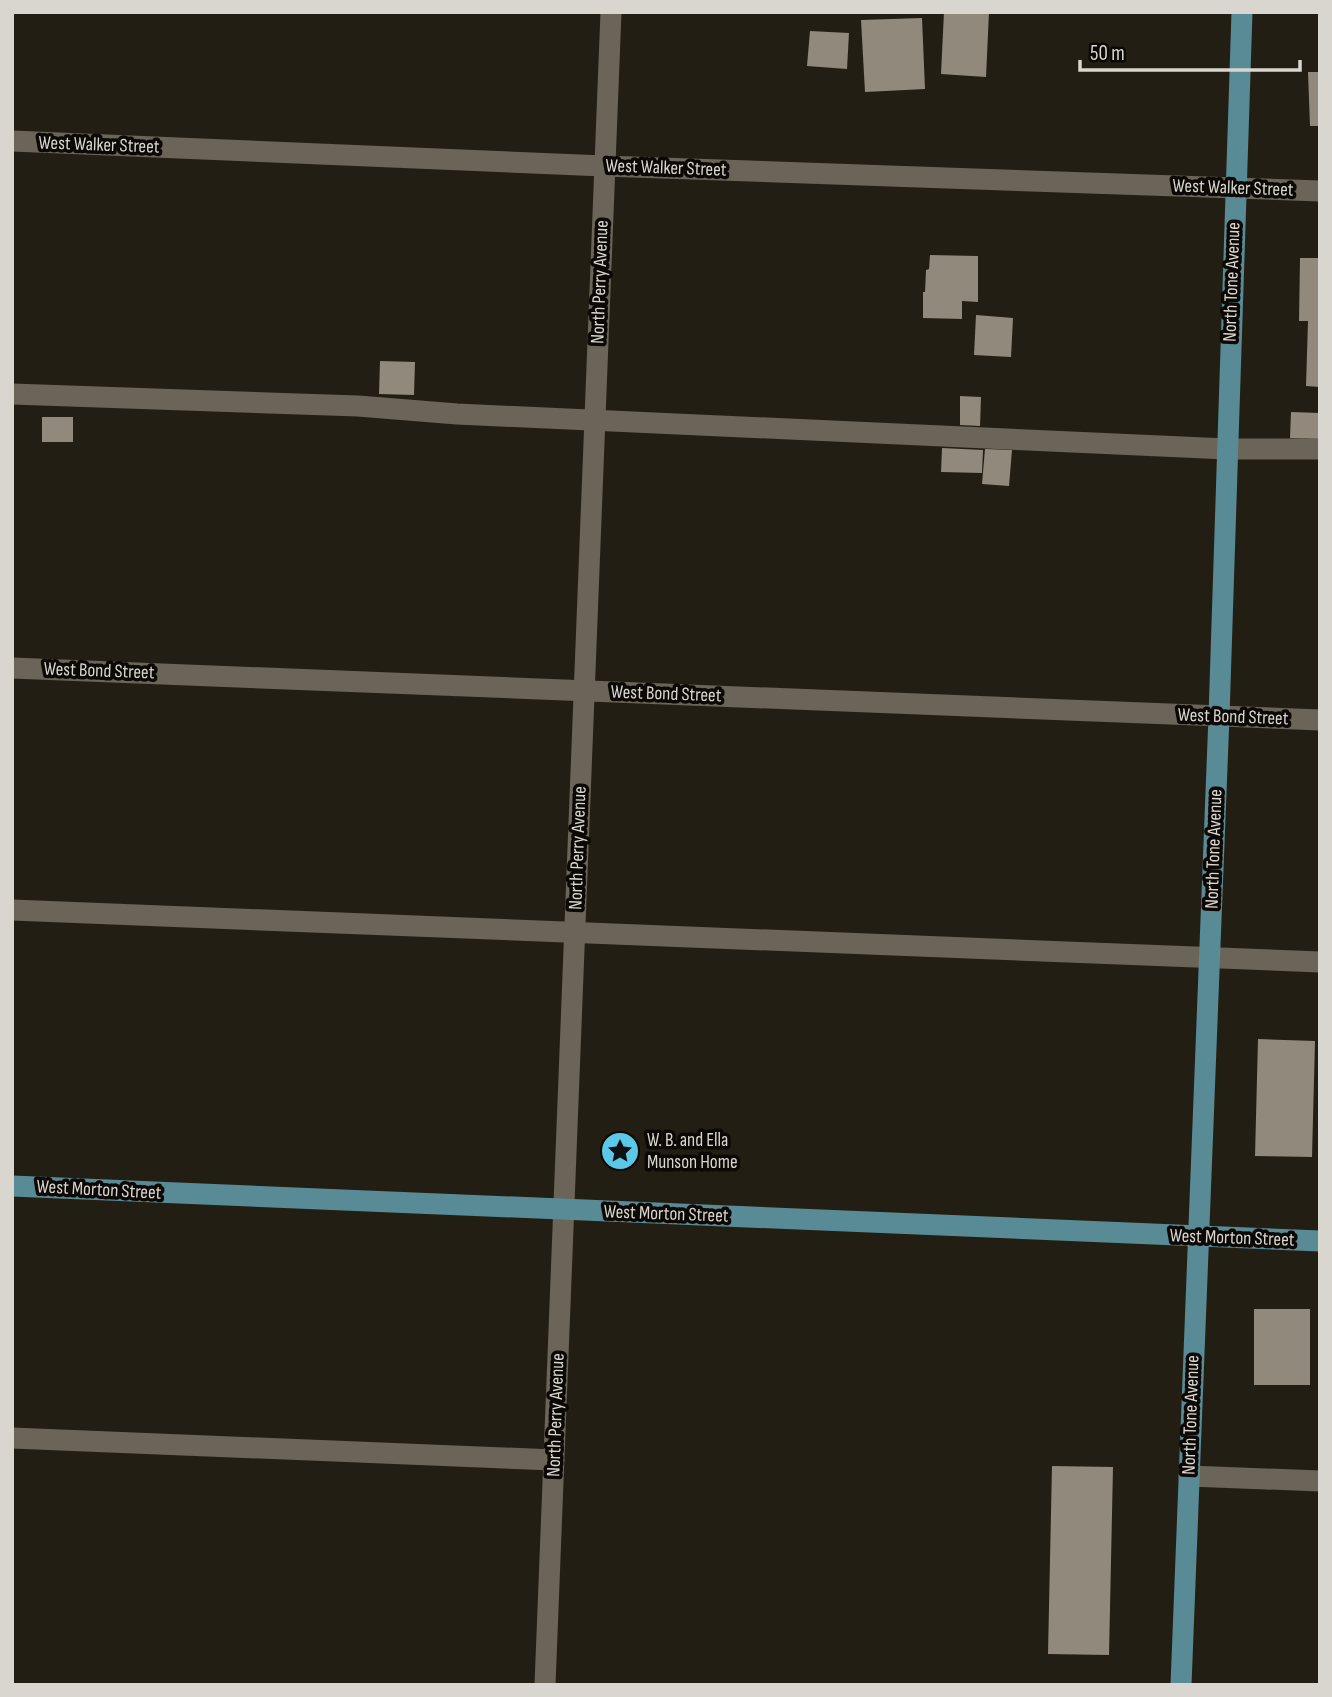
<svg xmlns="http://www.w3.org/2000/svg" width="1332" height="1697" font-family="'Sofia Sans Condensed',sans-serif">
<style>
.building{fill:#90897c}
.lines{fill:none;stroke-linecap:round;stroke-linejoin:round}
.minor{stroke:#6b6458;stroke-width:21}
.major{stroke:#588b95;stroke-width:21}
.labels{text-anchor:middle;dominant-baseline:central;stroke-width:7;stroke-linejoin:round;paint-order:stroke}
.street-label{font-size:19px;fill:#d9d6cf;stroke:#0b0805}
.poi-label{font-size:19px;fill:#d9d6cf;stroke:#0b0805;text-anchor:start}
</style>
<rect width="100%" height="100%" fill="#231e14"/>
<!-- building -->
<g class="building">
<path d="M944,12H989L986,77L941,74Z"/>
<path d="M922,18L925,89L865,92L861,20Z"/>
<path d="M810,31L849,33L847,69L807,66Z"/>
<path d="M1308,72H1320V126H1310Z"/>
<path d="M930,255L978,256V302L962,301V319L923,318V292H925L926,270L929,269Z"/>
<path d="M1300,258H1320V387L1306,386L1308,321H1299Z"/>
<path d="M976,315L1013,318L1011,357L974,355Z"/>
<path d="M380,361L415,362L414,395L379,394Z"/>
<path d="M960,396L981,397L980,426L960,425Z"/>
<path d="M1291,412L1320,413V439L1290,438Z"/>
<rect x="42" y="417" width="31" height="25"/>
<path d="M942,448L983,450L982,473L941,472Z"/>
<path d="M985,449L1012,450L1009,486L982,484Z"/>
<path d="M1258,1039L1315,1041L1312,1157L1255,1156Z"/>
<rect x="1254" y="1309" width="56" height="76"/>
<path d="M1052,1466L1113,1467L1109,1655L1048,1654Z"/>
</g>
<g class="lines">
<!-- minor -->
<g class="minor">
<path d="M12,141L604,166L1320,191"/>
<path d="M12,394L358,406L457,414L1227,449H1320"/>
<path d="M12,668L1320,720"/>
<path d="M12,910L1320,962"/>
<path d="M12,1438L554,1460"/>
<path d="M1189,1476L1320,1481"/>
<path d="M545,1685L611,12"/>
</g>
<!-- major -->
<g class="major">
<path d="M12,1186L1320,1241"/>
<path d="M1181,1685L1219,716L1242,12"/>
</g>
</g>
<!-- icons -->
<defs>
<symbol id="sight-disc" viewBox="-11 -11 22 22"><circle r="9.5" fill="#5ac8e6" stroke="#0b0805"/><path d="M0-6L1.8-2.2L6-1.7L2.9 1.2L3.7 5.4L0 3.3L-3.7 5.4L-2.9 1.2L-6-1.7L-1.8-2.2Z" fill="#111"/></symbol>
</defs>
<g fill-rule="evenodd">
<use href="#sight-disc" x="598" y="1129" width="44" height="44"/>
</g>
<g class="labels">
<!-- street labels -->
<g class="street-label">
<text transform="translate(99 145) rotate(2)">West Walker Street</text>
<text transform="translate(666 168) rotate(2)">West Walker Street</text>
<text transform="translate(1233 188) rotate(2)">West Walker Street</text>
<text transform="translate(600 282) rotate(-88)">North Perry Avenue</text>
<text transform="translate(1232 282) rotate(-88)">North Tone Avenue</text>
<text transform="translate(99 671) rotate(2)">West Bond Street</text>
<text transform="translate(666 694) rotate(2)">West Bond Street</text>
<text transform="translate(1233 717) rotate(2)">West Bond Street</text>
<text transform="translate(578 848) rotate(-88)">North Perry Avenue</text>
<text transform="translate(1214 849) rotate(-88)">North Tone Avenue</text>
<text transform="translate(99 1190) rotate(3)">West Morton Street</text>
<text transform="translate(666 1214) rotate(2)">West Morton Street</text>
<text transform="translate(1232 1238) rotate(2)">West Morton Street</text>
<text transform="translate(556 1415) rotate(-88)">North Perry Avenue</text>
<text transform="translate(1191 1415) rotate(-88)">North Tone Avenue</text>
</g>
<!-- poi labels -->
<g class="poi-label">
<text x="647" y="1140">W. B. and Ella<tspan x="647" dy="22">Munson Home</tspan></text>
</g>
</g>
<!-- border -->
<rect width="1332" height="1697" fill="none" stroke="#d9d6cf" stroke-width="28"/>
<!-- scale -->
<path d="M1080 60v10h220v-10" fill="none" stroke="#d9d6cf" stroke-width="3.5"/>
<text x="1090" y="60" font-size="21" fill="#d9d6cf" stroke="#0b0805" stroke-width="5" paint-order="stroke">50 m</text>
</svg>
